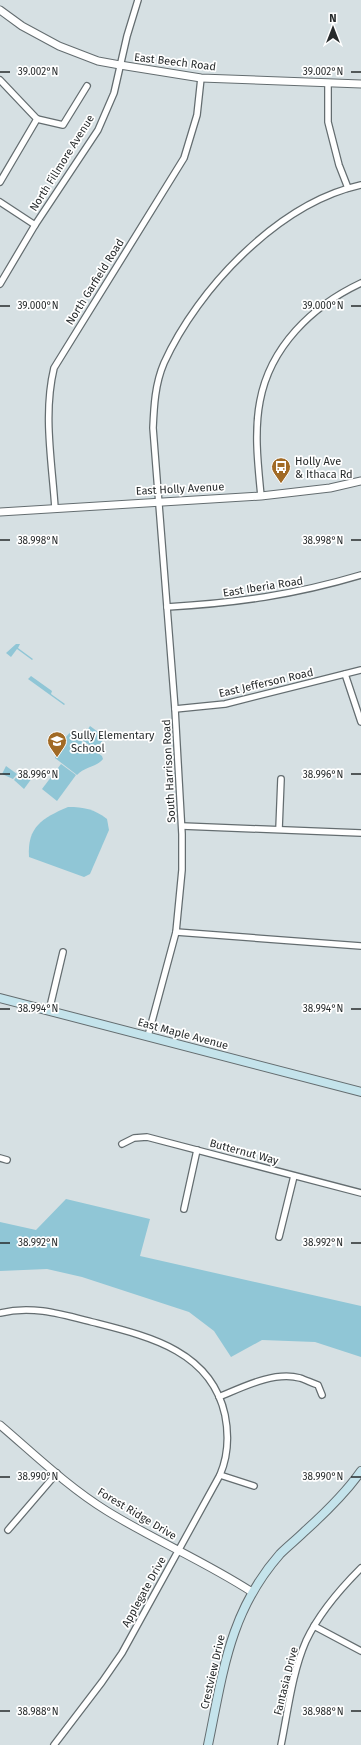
<svg xmlns="http://www.w3.org/2000/svg" width="361" height="1745" font-family="'Fira Sans',sans-serif">
<style>
.green{fill:#90c6d6}
.lines{fill:none;stroke-linecap:round;stroke-linejoin:round}
.minor-casing{stroke:#646d70;stroke-width:8}
.tertiary-casing{stroke:#646d70;stroke-width:9}
.secondary-casing{stroke:#646d70;stroke-width:10}
.minor{stroke:#fff;stroke-width:5.5}
.tertiary{stroke:#fff;stroke-width:7}
.secondary{stroke:#c4e3eb;stroke-width:8}
.ticks{fill:none;stroke:#272b2c;stroke-width:1.5}
.labels{text-anchor:middle;dominant-baseline:central;stroke-width:3.5;stroke-linejoin:round;paint-order:stroke}
.street-label{font-size:11px;fill:#272b2c;stroke:#fff}
.poi-label{font-size:11px;fill:#272b2c;stroke:#fff;text-anchor:start}
.ticks-label{font-size:10px;text-anchor:middle;fill:#272b2c;stroke:#fff;stroke-width:3.5;stroke-linejoin:round;paint-order:stroke}
</style>
<rect width="100%" height="100%" fill="#d6e0e3"/>
<!-- green -->
<g class="green">
<path d="M16,644H20L18,648L33,659L32,660L17,649L11,657L6,653Z"/>
<path d="M31,676L52,691L51,694L65,704L64,705L28,679Z"/>
<path d="M90,726L105,737L96,750L81,739Z"/>
<path d="M72,730L77,734V738L102,756L103,759C97,767 84,767 77,775L55,758L56,752L60,744Z"/>
<path d="M61,764L76,775L57,801L42,789Z"/>
<path d="M6,766L17,774L13,779L2,774Z"/>
<path d="M22,770L32,778L24,789L14,780Z"/>
<path d="M68,807C84,807 94,809 107,819L109,830L90,874L84,877L29,857C27,827 42,818 68,807Z"/>
<path d="M66,1199L150,1219L140,1256L361,1306V1357L315,1342L262,1340L231,1357L214,1331L189,1312L82,1277L47,1269L0,1271V1222L36,1230Z"/>
</g>
<g class="lines">
<defs>
<g id="minor">
<path d="M0,80L37,119"/>
<path d="M328,83V122L339,165L348,188"/>
<path d="M37,119L63,125L87,86"/>
<path d="M0,182L37,119"/>
<path d="M0,202L35,225"/>
<path d="M0,284L35,225L98,130L114,93L127,36L138,0"/>
<path d="M261,496C258,465 254,432 260,401C270,347 312,306 361,283"/>
<path d="M55,508C52,462 43,414 54,368L184,158L197,115L201,78"/>
<path d="M167,607C236,603 294,595 361,575"/>
<path d="M345,674L361,722"/>
<path d="M175,709L225,704L361,670"/>
<path d="M182,826L361,833"/>
<path d="M279,829L281,779"/>
<path d="M176,932L361,946"/>
<path d="M49,1011L63,952"/>
<path d="M148,1036L176,932L182,870V834L175,709L153,428C154,406 155,384 164,363C198,288 279,203 361,185"/>
<path d="M122,1144L134,1138L147,1137L361,1193"/>
<path d="M0,1158L7,1160"/>
<path d="M184,1209L197,1150"/>
<path d="M279,1237L294,1176"/>
<path d="M0,1313C32,1305 61,1314 92,1322C147,1336 211,1350 225,1415C229,1435 228,1456 220,1475L122,1653L102,1682L54,1745"/>
<path d="M219,1397C243,1387 274,1371 300,1378C306,1380 312,1383 318,1385L322,1395"/>
<path d="M220,1475L254,1486"/>
<path d="M8,1530L57,1473"/>
<path d="M314,1626L361,1651"/>
<path d="M281,1745C288,1711 292,1673 306,1641C319,1613 339,1590 361,1568"/>
</g>
<g id="tertiary">
<path d="M0,10L22,26L59,46L98,61L120,65L201,78L361,84"/>
<path d="M0,512L261,496L330,488L361,481"/>
<path d="M0,1425C34,1454 68,1487 107,1511C154,1540 206,1562 252,1592"/>
</g>
<g id="secondary">
<path d="M0,998L361,1092"/>
<path d="M208,1745C223,1673 229,1612 280,1554C288,1546 297,1539 305,1531C325,1513 345,1494 361,1471"/>
</g>
</defs>
<!-- minor casing -->
<use href="#minor" class="minor-casing"/>
<!-- tertiary casing -->
<use href="#tertiary" class="tertiary-casing"/>
<!-- secondary casing -->
<use href="#secondary" class="secondary-casing"/>
<!-- minor -->
<use href="#minor" class="minor"/>
<!-- tertiary -->
<use href="#tertiary" class="tertiary"/>
<!-- secondary -->
<use href="#secondary" class="secondary"/>
</g>
<!-- ticks -->
<path class="ticks" d="M0,72H10M351,72H361M0,306H10M351,306H361M0,540H10M351,540H361M0,774H10M351,774H361M0,1009H10M351,1009H361M0,1243H10M351,1243H361M0,1477H10M351,1477H361M0,1711H10M351,1711H361"/>
<!-- icons -->
<defs>
<symbol id="bus-pin" viewBox="-11 -11 22 30"><path d="M0 17L-7.5 6A9.5 9.5 0 1 1 7.5 6Z" fill="#a16a25" stroke="#fff"/><path d="M-5-6H5V4H4V6H2V4H-2V6H-4V4H-5ZM-3.5-4V0h7V-4ZM-3.5 1.2v1.5H-2V1.2ZM2 1.2v1.5H3.5V1.2Z" fill="#fff"/></symbol>
<symbol id="school-pin" viewBox="-11 -11 22 30"><path d="M0 17L-7.5 6A9.5 9.5 0 1 1 7.5 6Z" fill="#a16a25" stroke="#fff"/><path d="M0-5L7-2L0 1L-7-2ZM-4 1L0 2.5L4 1V4Q0 6-4 4Z" fill="#fff"/></symbol>
</defs>
<g fill-rule="evenodd">
<use href="#bus-pin" x="270" y="456" width="22" height="30"/>
<use href="#school-pin" x="46" y="730" width="22" height="30"/>
</g>
<g class="labels">
<!-- street labels -->
<g class="street-label">
<text transform="translate(175 62) rotate(7)">East Beech Road</text>
<text transform="translate(62 163) rotate(-58)">North Fillmore Avenue</text>
<text transform="translate(95 282) rotate(-58)">North Garfield Road</text>
<text transform="translate(180 489) rotate(-3)">East Holly Avenue</text>
<text transform="translate(263 587) rotate(-9)">East Iberia Road</text>
<text transform="translate(266 683) rotate(-13)">East Jefferson Road</text>
<text transform="translate(169 771) rotate(-93)">South Harrison Road</text>
<text transform="translate(183 1034) rotate(15)">East Maple Avenue</text>
<text transform="translate(244 1152) rotate(15)">Butternut Way</text>
<text transform="translate(137 1514) rotate(31)">Forest Ridge Drive</text>
<text transform="translate(144 1592) rotate(-61)">Applegate Drive</text>
<text transform="translate(213 1672) rotate(-77)">Crestview Drive</text>
<text transform="translate(286 1681) rotate(-76)">Fantasia Drive</text>
</g>
<!-- poi labels -->
<g class="poi-label">
<text x="295" y="461">Holly Ave<tspan x="295" dy="13">&amp; Ithaca Rd</tspan></text>
<text x="71" y="735">Sully Elementary<tspan x="71" dy="13">School</tspan></text>
</g>
</g>
<g class="ticks-label">
<text x="38" y="75">39.002°N</text>
<text x="323" y="75">39.002°N</text>
<text x="38" y="309">39.000°N</text>
<text x="323" y="309">39.000°N</text>
<text x="38" y="544">38.998°N</text>
<text x="323" y="544">38.998°N</text>
<text x="38" y="778">38.996°N</text>
<text x="323" y="778">38.996°N</text>
<text x="38" y="1012">38.994°N</text>
<text x="323" y="1012">38.994°N</text>
<text x="38" y="1246">38.992°N</text>
<text x="323" y="1246">38.992°N</text>
<text x="38" y="1480">38.990°N</text>
<text x="323" y="1480">38.990°N</text>
<text x="38" y="1715">38.988°N</text>
<text x="323" y="1715">38.988°N</text>
</g>
<!-- north arrow -->
<g transform="translate(333 28)" stroke="#ffffff" stroke-width="3" paint-order="stroke">
<path d="M0-3L7 15L0 10L-7 15Z" fill="#272b2c"/>
<text y="-6" font-size="11" font-weight="bold" text-anchor="middle" fill="#272b2c">N</text>
</g>
</svg>
